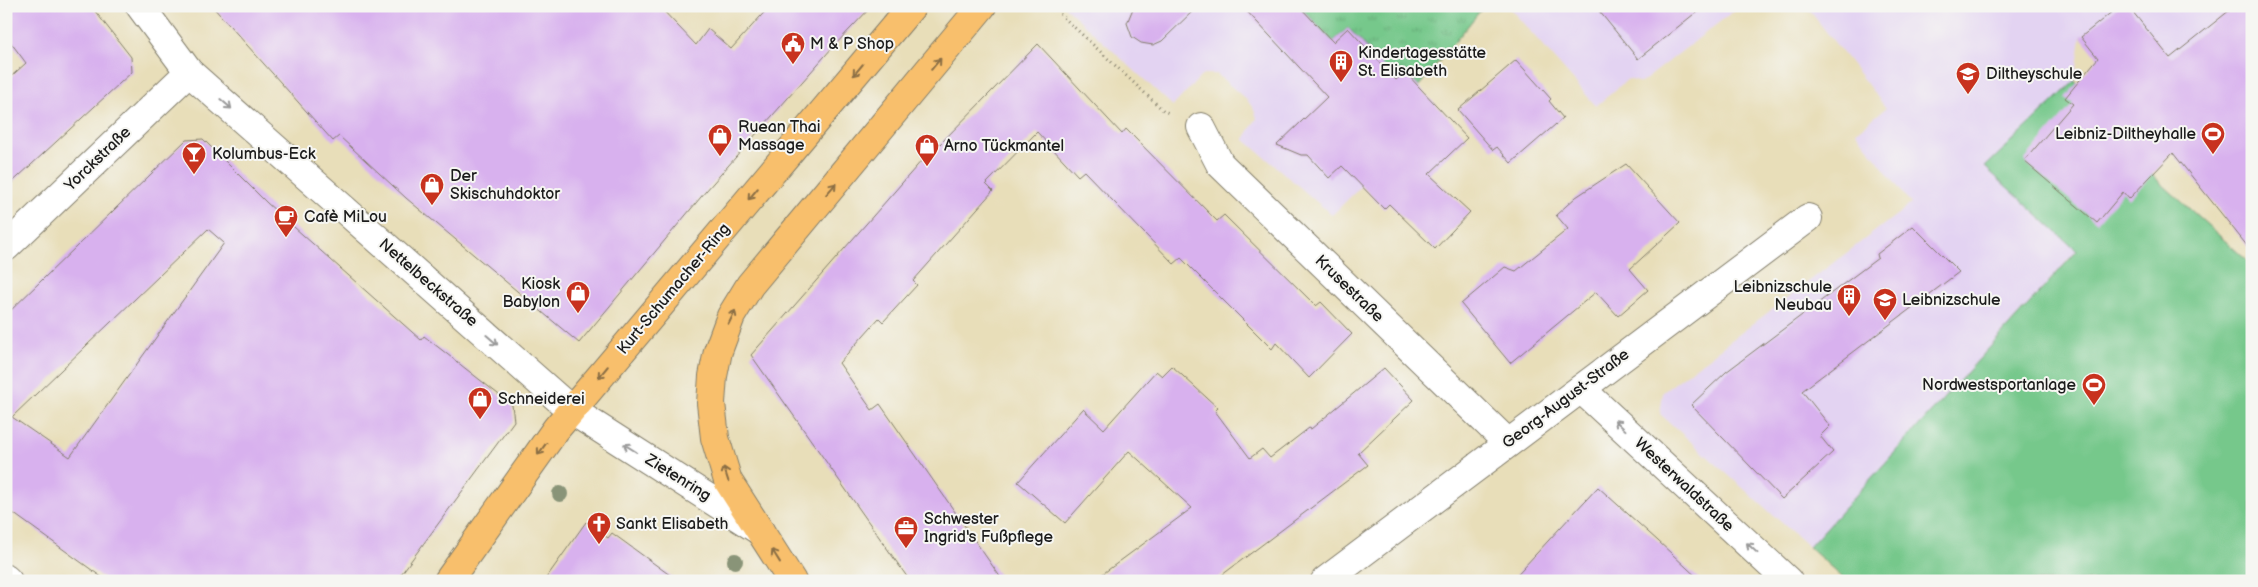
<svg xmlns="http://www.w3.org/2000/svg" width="2258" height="587" font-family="'Balsamiq Sans',sans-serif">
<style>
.built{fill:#e3d3f2}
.park{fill:url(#park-tufts);stroke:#497254}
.garden{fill:#76c88b;stroke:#497254}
.building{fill:#d8b1ee;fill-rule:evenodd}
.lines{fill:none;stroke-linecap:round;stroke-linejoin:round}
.street-casing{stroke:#827d6a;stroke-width:30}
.primary-casing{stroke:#827d6a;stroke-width:30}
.path{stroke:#827d6a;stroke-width:3;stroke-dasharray:1 4;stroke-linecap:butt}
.street{stroke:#fff;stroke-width:28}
.primary{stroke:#f8bf6c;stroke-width:28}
.tree{fill:#899478}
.oneway{stroke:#8a6e44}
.oneway2{stroke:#999}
.labels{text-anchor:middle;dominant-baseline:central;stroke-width:4;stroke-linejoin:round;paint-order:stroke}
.poi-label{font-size:16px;fill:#1c1c1c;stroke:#f6f6f2;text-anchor:start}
.street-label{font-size:16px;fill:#1c1c1c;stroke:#f6f6f2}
</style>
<defs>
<pattern id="park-tufts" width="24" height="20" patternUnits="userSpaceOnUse" patternTransform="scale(1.25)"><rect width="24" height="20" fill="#76c88b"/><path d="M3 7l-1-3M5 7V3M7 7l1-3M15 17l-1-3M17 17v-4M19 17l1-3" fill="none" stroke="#66ab77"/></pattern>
</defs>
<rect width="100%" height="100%" fill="#f6f6f2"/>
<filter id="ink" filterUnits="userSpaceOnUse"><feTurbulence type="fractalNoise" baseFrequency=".02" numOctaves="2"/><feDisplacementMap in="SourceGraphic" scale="10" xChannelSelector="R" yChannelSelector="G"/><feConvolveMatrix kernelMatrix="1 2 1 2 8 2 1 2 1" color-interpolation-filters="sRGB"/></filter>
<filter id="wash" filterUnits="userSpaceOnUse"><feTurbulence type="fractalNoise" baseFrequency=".0096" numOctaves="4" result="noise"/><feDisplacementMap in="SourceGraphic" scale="20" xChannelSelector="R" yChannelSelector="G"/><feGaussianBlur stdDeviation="1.12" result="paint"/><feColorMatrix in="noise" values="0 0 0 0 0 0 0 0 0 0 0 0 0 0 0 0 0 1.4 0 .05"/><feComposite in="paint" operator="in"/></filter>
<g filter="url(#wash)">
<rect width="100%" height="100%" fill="#e8deb9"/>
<!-- built -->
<g class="built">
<path d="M1064,6H1484L1411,94L1432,116L1332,215L1244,139L1257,118L1254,110L1248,101L1217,74H1203L1173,106Z"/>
<path d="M1508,6H1740L1641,83L1628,79L1596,106Z"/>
<path d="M1806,6H2119L2081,37L2075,81L1985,167L2077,250L1809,547L1660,414L1663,392L1911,204L1856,132L1886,108Z"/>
<path d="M2128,6H2235L2170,58Z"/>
</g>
<!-- park -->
<path class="park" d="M1299,6H1484L1419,86L1405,72L1385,91L1356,69L1372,53L1348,28L1333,42Z"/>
<!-- garden -->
<path class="garden" d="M2075,81L2152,175L2252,265V581H1846L1809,547L2077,251L1985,167Z"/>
<g id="blocks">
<!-- building -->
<g class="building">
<path d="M6,6H91L131,57L132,72L6,188V81L26,63L6,36Z"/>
<path d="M212,6H659L696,45L708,29L731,49L770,6H872L832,48L706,191L579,343L406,198L339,136L333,141Z"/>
<path d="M1134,6H1198L1162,41L1153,45L1141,43L1132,37L1127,23Z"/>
<path d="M1242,6H1299L1333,42L1348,28L1396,80L1405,72L1467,138L1429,174L1470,212L1435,249L1389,204L1384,209L1342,166L1329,178L1308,155H1301L1277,145L1327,97Z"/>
<path d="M1595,6H1704L1638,59Z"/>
<path d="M2119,6H2128L2170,58L2235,6H2252V252L2173,153L2129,199L2123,192L2097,223L2024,161L2073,104L2065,98L2098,58L2081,37Z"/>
<path d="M1038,44L1122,134L1126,129L1217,221L1224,215L1316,306L1321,302L1352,334L1309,378L1276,343L1272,349L1181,258L1174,264L1084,171L1078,176L1037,132L986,184L993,191L913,281L917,285L883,322L879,318L839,363L872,410L880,404L1003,581H910L751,355L938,142L940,144Z"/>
<path d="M1516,60L1551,99L1549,101L1563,118L1511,163L1497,147L1493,150L1458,110Z"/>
<path d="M203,139L267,203L421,340L424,336L512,405L514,421L396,581H107L6,508V315L186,140ZM208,229L224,243L70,457L12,417Z"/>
<path d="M1626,164L1680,223L1630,269L1648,290L1618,316L1596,292L1510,363L1461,304L1505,267L1516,271L1568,229L1556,215L1576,197Z"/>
<path d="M1913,226L1959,272L1802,391L1830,426L1820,436L1833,452L1782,499L1691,405L1726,372L1878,258L1877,254Z"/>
<path d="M1172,366L1218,408L1215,411L1250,458L1262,449L1270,458L1309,428L1311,429L1384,368L1414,400L1358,453L1368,465L1214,581H1093L1192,508L1129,451L1065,523L1018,482L1083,409L1104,429L1156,371L1162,376Z"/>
<path d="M1598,487L1658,541L1701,581H1511Z"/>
<path d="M586,522L608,538L612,533L678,581H544Z"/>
</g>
</g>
</g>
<g filter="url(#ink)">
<use href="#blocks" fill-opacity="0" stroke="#827d6a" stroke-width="1"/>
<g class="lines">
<defs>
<g id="street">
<path d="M140,6L189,72L571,410L760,531"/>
<path d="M1201,127L1220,164L1508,443"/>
<path d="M6,247L189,72"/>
<path d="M1581,389L1788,581"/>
<path d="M6,579L8,581"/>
<path d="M1325,581L1808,218"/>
</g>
<g id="primary">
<path d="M448,581L556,429L912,6"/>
<path d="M792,581L728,481L715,438L711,403L713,376L718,351L731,316L750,285L982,6"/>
</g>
</defs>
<!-- street casing -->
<use href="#street" class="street-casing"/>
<!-- primary casing -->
<use href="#primary" class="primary-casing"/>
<!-- path -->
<path class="path" d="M1060,14L1164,111L1171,114"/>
<!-- street -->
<use href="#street" class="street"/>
<!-- primary -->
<use href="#primary" class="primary"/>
</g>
<!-- trees -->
<g class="tree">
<circle cx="560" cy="494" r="8"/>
<circle cx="735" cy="561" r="8"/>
</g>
<!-- one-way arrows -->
<defs><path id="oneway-shaft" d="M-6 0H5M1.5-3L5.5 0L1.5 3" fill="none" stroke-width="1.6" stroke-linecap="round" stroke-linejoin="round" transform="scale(1.25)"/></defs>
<g class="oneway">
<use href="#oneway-shaft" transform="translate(936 64) rotate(-50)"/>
<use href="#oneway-shaft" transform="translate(858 70) rotate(130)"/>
<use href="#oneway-shaft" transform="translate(831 189) rotate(-49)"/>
<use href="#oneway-shaft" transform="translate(753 194) rotate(130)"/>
<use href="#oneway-shaft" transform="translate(732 317) rotate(-64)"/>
<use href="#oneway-shaft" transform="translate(603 372) rotate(130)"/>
<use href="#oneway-shaft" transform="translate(542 449) rotate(126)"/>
<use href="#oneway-shaft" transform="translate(726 474) rotate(-108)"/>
<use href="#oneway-shaft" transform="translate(776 556) rotate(-122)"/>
</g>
<g class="oneway2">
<use href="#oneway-shaft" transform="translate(226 104) rotate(41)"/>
<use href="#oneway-shaft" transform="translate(492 340) rotate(41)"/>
<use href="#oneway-shaft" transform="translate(1620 425) rotate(-137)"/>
<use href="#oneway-shaft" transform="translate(630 448) rotate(-148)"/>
<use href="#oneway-shaft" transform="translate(1752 548) rotate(-137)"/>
</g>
</g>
<!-- icons -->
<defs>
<symbol id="civic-pin" viewBox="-11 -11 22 30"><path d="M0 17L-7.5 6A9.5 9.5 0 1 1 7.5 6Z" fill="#c8321e" stroke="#f6f6f2"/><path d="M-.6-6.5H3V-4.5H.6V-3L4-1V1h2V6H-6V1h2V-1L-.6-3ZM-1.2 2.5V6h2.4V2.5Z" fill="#fff"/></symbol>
<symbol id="building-pin" viewBox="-11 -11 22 30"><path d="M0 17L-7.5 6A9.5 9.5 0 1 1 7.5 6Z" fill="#c8321e" stroke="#f6f6f2"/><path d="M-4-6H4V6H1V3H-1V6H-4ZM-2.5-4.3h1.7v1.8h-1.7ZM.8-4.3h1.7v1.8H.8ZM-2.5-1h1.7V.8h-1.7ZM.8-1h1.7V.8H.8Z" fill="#fff"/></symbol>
<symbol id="school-pin" viewBox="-11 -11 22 30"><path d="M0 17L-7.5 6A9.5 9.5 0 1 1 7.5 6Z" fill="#c8321e" stroke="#f6f6f2"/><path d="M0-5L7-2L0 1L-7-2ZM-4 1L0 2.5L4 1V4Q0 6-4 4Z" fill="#fff"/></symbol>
<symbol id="stadium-pin" viewBox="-11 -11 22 30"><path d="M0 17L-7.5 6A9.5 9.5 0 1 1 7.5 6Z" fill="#c8321e" stroke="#f6f6f2"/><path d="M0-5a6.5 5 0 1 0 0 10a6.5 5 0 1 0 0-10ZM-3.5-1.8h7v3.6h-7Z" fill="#fff"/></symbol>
<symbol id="shop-pin" viewBox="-11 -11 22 30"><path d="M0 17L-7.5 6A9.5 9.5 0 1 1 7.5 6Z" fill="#c8321e" stroke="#f6f6f2"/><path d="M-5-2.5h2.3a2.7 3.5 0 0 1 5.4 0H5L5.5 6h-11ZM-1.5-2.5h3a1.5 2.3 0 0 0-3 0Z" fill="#fff"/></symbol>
<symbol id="bar-pin" viewBox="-11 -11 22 30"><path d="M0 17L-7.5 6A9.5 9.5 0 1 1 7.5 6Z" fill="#c8321e" stroke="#f6f6f2"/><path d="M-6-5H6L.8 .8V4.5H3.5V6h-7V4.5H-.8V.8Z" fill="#fff"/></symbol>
<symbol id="cafe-pin" viewBox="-11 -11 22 30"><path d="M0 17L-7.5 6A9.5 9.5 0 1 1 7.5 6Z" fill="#c8321e" stroke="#f6f6f2"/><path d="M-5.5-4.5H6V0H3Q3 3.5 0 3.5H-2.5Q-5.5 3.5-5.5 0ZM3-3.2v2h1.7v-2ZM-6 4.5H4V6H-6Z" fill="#fff"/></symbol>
<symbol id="church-pin" viewBox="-11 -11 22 30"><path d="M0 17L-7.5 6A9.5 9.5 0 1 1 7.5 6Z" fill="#c8321e" stroke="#f6f6f2"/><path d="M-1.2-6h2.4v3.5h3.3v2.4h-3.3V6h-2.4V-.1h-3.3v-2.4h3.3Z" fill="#fff"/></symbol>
<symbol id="office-pin" viewBox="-11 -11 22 30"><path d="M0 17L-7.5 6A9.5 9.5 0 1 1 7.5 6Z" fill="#c8321e" stroke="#f6f6f2"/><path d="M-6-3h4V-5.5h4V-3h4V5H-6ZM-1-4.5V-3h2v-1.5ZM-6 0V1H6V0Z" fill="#fff"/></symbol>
</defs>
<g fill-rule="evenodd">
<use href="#civic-pin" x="779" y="30" width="28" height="38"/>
<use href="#building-pin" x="1327" y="48" width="28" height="38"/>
<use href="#school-pin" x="1954" y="60" width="28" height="38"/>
<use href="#stadium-pin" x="2199" y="120" width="28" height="38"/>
<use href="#shop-pin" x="706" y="122" width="28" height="38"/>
<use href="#shop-pin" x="913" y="132" width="28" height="38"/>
<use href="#bar-pin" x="180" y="140" width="28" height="38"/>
<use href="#shop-pin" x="418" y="171" width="28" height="38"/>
<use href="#cafe-pin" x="272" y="203" width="28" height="38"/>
<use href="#shop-pin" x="564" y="279" width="28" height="38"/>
<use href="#building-pin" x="1835" y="282" width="28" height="38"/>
<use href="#school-pin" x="1871" y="286" width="28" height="38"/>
<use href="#stadium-pin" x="2080" y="371" width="28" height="38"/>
<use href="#shop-pin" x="466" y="385" width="28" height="38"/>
<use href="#church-pin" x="585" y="510" width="28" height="38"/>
<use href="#office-pin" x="892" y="514" width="28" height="38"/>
</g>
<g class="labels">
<!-- poi labels -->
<g class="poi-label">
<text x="810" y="44">M &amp; P Shop</text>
<text x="1358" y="53">Kindertagesstätte<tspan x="1358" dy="18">St. Elisabeth</tspan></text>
<text x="1986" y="74">Diltheyschule</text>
<text x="738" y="127">Ruean Thai<tspan x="738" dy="18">Massage</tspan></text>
<text x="2196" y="134" text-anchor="end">Leibniz-Diltheyhalle</text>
<text x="944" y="146">Arno Tückmantel</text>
<text x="212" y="154">Kolumbus-Eck</text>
<text x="450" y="176">Der<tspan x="450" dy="18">Skischuhdoktor</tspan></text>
<text x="304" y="217">Cafè MiLou</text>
<text x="560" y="284" text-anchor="end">Kiosk<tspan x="560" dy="18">Babylon</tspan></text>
<text x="1832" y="287" text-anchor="end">Leibnizschule<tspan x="1832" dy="18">Neubau</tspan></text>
<text x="1902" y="300">Leibnizschule</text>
<text x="2076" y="385" text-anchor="end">Nordwestsportanlage</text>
<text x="498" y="399">Schneiderei</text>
<text x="924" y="519">Schwester<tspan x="924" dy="18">Ingrid's Fußpflege</tspan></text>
<text x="616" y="524">Sankt Elisabeth</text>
</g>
<!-- street labels -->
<g class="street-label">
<text transform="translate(98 159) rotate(-44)">Yorckstraße</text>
<text transform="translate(428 283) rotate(41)">Nettelbeckstraße</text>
<text transform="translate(674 289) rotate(-50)">Kurt-Schumacher-Ring</text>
<text transform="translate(1349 289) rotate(44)">Krusestraße</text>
<text transform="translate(1566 399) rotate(-37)">Georg-August-Straße</text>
<text transform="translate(678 478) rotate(32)">Zietenring</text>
<text transform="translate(1684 485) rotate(43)">Westerwaldstraße</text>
</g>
</g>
<!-- margin -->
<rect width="2258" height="587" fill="none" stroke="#f6f6f2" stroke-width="25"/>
</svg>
